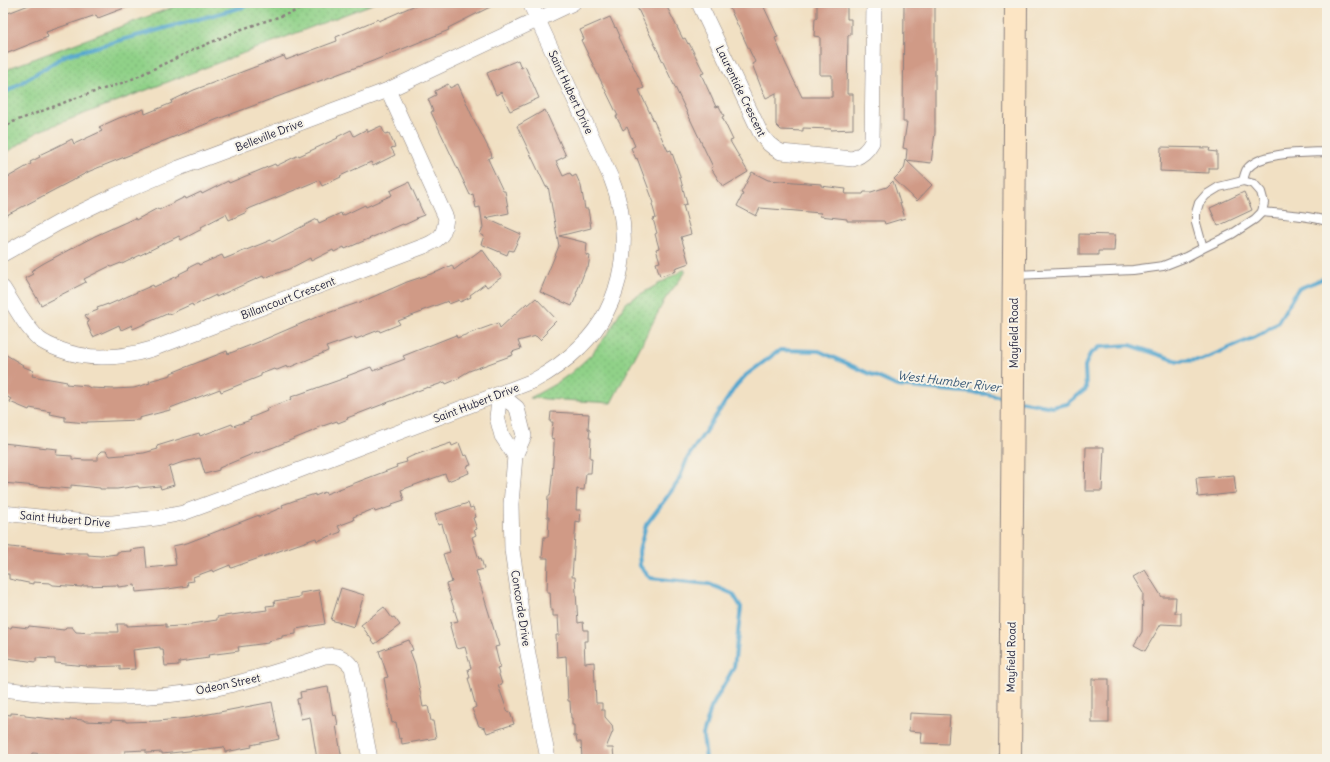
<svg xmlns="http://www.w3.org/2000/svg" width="1330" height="762" font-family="Delius,sans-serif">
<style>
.park{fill:url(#park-dots);stroke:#597a62}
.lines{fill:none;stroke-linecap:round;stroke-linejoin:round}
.stream{stroke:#53a6ce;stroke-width:4}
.building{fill:#d09a86}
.service-casing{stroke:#8a817f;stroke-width:10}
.minor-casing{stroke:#8a817f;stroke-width:16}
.secondary-casing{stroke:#8a817f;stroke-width:24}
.path{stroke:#8a817f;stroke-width:2.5;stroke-dasharray:3 3;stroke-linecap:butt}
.service{stroke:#fff;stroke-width:8}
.minor{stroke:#fff;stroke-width:15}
.secondary{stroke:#fce5c4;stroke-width:22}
.labels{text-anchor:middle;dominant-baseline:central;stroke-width:4;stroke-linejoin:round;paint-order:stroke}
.street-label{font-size:11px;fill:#22223b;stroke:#f7f3e8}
.water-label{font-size:12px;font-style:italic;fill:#365776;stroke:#f7f3e8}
</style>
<defs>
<pattern id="park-dots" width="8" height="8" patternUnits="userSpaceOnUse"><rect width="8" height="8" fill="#90d188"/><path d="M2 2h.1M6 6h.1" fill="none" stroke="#7cb376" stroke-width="1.8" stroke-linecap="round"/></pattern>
</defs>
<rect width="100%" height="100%" fill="#f7f3e8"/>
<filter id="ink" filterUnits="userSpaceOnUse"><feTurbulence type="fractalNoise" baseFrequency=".025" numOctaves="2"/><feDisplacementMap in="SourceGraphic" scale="8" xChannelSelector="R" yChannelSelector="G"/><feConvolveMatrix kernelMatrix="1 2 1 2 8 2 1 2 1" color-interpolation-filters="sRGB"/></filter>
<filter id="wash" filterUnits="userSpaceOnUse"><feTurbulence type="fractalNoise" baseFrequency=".012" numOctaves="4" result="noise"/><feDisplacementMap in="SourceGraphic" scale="16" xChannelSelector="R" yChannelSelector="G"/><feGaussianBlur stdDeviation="0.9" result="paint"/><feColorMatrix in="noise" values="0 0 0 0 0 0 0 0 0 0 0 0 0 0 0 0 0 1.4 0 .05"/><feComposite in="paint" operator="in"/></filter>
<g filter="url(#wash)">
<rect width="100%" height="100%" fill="#f1e0c3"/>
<!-- park -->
<g class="park">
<path d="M184,3H375L39,131L3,155V73L12,67Z"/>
<path d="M685,269V273L665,299L611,403L530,398L557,383L571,373L591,355L609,332L625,303Z"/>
</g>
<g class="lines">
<!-- stream -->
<g class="stream">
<path d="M3,94L66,55L243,7L252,3"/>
<path d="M1019,401L1052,407L1067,404L1086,389L1085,366L1090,354L1100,347L1130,345L1178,361L1201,360L1262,334L1278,322L1298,289L1327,277"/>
<path d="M706,759L703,735L711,708L734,667L741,607L733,594L709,584L650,578L640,566L639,551L646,525L678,482L688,457L736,386L746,375L780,350L819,351L897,386L987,394L1007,398"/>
</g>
</g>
<g id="blocks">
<!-- building -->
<g class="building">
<path d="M34,3H135V4L98,18L96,15L46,32L48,37L3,55V15Z"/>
<path d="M420,3H498L448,28L449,30L373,61L218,119L90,171L3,217V180L31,164L30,162L40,157L39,155L54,148L72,139L74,144L102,131L99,127L119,118L144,109L145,114L172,103L171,101L194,90L284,56L286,60L337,41L336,37L378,19L379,21Z"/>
<path d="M635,3H665L683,39L685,38L688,44L689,43L704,73L701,74L716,107L719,106L724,116L722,117L733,140L730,141L748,172L723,187L711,168L713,167Z"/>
<path d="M737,3H762L778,37L775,38L785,62L802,97H832V75H820V37L814,36L815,18H817V3H847V19H851V35H848L847,94H853V129L831,130V129L803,128V131L781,130L776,125V93L766,98L761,87L752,64L755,62L729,7Z"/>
<path d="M904,3H935V133L931,163L906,160L907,149L903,148L907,122H903Z"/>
<path d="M610,17L615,28L616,27L620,36L619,37L644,88L639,90L668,151L671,150L679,173L687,204L683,205L691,234L681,237L689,263L675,268L676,271L660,276L656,263L660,262L656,249L659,248L655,234L657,233L653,219L656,218L652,204L654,203L637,158L636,159L631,148L635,146L627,127L623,130L616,116H618L581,40L584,39L580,30Z"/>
<path d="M518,60L521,68L525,66L539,98L510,111L501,92L496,95L487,73Z"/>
<path d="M448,84L450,88L458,84L473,118L491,153L492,157L488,159L503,191H505L509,213L485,218L521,234L513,251L509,250L507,255L481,244L484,236L480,234L483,227L480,207L476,208L473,194L470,195L431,112L433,111L428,99L436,95L435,91Z"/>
<path d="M545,110L566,156L556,161L563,176L570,173L572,177L576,175L581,186L585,209H588L591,228L559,236L587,243L586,255L590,256L588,268H586L576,294H577L572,306L540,292L559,246L548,186L546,187L517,126Z"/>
<path d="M381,126L385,134L389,133L395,147L391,148L395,155L373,166L371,162L340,176L341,177L322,186L319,180L246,210L247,212L229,220L226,214L201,227L202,229L181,240L179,236L122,264L121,263L111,267L110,266L84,279L86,282L41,305L25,278L33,274L31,271L44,263L95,236L135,218L136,220L158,208L159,210L185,197L186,199L201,192L202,194L228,181L229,183L275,164L276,166L299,155V156L338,138L337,137L351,130L354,136L367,129L368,132Z"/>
<path d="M1161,147L1210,148L1209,151L1217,152V168H1209V173L1160,171Z"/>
<path d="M906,160L932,185L917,201L894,179L904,169Z"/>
<path d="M752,172L768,180L821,184V186L846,189L845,194H863L864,192H871L887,187L893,181L905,218L885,224L884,221H847V219L820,216L821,213L760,208L756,216L737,206L743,194L741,193Z"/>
<path d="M409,182L424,215L416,218L417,219L404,225L403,224L345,249L344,247L334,252L333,250L311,261L310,258L289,269L264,278L263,276L216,297V295L193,306L192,304L170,314L169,313L133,329L132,325L121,330L119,325L93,337L87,323L89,322L85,315L98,310L97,308L108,304V305L153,285L154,287L180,275L179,274L189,269L188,268L198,263L199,265L222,255L224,259L271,240L272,242L317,219L319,223L341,213L342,216L365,205L366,207L392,195L390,191Z"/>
<path d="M1244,192L1252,210L1218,226L1210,208Z"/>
<path d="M1079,234L1115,235L1114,251H1098V255H1079Z"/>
<path d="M482,249L502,277L487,287L485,284L470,295L471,297L460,302L459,300L449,304L448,301L421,311L422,312L398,321L400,324L380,332L379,330L356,339L355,337L326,347L328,351L288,368L287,366L277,370L274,369L261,374V376L221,392L220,389L170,408V410L139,418V420L87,422V423L65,421V417L50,414L51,412L30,408L29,410L10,402L11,399L3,394V353L23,365L22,366L34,371L32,376L56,380L67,382L66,384L87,386L90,388L113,389L134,388L150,383L149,381L171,375V373L227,351L228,354L256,343L319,316L366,300L407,282L437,272L452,265L454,270Z"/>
<path d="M536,298L557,320L546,331L547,333L540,340L536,336L518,341L521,349L512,352L513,355L469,371L459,377L460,378L446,384L445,382L428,388V387L347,418L348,419L338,423L337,421L317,428L318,429L274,447L257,453V452L219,468V470L205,474L200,458L180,463L169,467L174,485L161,489L160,486L139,488L138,486L117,489H100V488L71,485V489L3,483V443L57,449L56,455L72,456V459L85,460H98V454L101,451H106L110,456L144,453L158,449L157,446L199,433L200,436L232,424L233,426L251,420L250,418L267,411L266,409L292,399L291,397L348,377L347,376L371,367L373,371L405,359L403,356L456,335L457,338L498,323L500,328L527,303L528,305Z"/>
<path d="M551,412L589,414L588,429L590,430L589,438H591L590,458H592L591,473H586L584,490L577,489L576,510H581L580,522L576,521L572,577H575L578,623L583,622L584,630H588V641H584L585,663L594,662L596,703H602V710H605V717L612,725L613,731L606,748H613L614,759H582L581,742H577L576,736H574V725H572V718H571L570,701H568L566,656L557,657L556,635H559L558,616H553V610H551L550,592H547L548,558H542L544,537H548L549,517H547L548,496H550L552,478L554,445V439L551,438L553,422H550Z"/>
<path d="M451,443L452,446L459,443L464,456L467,455L471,465L467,466L469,473L448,481L445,474L401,490L404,500L392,504L393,506L375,512L374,509L353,517L354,520L338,526L341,532L317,541L316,538L231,568L230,565L213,572L212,570L193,577L194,581L187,582L188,586L168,589L136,592L135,585L118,587V585L82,586V587L53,585L50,583L33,582V584L9,579V574H3V546L19,548V547L37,550L71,553H88V555L101,556L117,554V552L131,551L130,550L145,548L147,568L176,565L173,546L187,543L259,515V517L283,507L282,505L296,500L315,494V496L325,492L326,494L397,467L396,465L407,462L406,459L412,456Z"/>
<path d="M1086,447H1104L1102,491H1085Z"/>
<path d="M1234,475L1236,493L1198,497L1196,478Z"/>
<path d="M468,503L470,508L473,507L476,517L473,518L477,529L474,530L476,535L472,537L479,559L481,558L484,569L476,571L499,646L495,647L500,667L497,668L502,684L498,685L508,713L510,712L514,724L487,733L485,728L479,726L472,709L476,707L468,678H470L468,669L471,668L465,647L458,649L457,648H456L450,626L451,625L450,623L458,621L446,584L452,582L443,554L450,552L442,524L438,525L435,514Z"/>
<path d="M1145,570L1162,597H1176L1175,613H1181V625L1161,624L1145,651L1134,645L1142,632L1143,593L1133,577Z"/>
<path d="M341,588L364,595L354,627L331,620Z"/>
<path d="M319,590L325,624L296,629V634L282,636V638L268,641V643L238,647L239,651L208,655L209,658L179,662V665L165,666L163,649H160V647L133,650L135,669L120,670V666L87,667V666L55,663V659L36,658V662L7,658V655H3V628H11L12,626L28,628L29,626L64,630L66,627H72L76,632L92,633V632H118L117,624H127V626L166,624V627L191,625V624L217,620V617L267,610L266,606L275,605L274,601L294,598L300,597V593Z"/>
<path d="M384,607L392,618L394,617L400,625L375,644L361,625Z"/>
<path d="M409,640L413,650L410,651L415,664L423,707L428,706L431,721H433L436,738L402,744L401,738L399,739L396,722L392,723L384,678L388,677L379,651Z"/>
<rect x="1092" y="679" width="17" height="44"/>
<path d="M328,687L333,716L336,715L338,725H336L342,759H317L310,717L301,719L297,700V699L301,698L300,692Z"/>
<path d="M272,702L279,739L251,745L252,747L225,752L224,747L162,754V752L146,753V750L125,751V759H68V756L32,753L31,758L3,755V714L11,715V713L25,714V716L70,721V719L84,720V721L111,722V720L126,721V722L158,721L188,718Z"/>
<path d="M910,713L950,715L948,744L921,743L922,732L909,731Z"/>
</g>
</g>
</g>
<g filter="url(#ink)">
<use href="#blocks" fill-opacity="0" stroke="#8a817f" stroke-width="1"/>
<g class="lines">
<defs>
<g id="service">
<path d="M1243,181C1244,177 1245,172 1247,169C1261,151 1306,153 1327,152"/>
<path d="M1262,212C1284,214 1306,215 1327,221"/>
<path d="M1015,275L1133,270L1163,266L1186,257L1203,248L1232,234L1255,219L1262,212L1264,203L1261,192L1254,184L1243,181L1219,187L1206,195L1199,203L1196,213V223L1203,248"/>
</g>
<g id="minor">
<path d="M699,3L760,132C766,142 771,147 781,152L853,159C862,155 867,151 872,142L874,3"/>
<path d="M3,254L58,223L114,196L179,168L388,90L573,3"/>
<path d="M3,288C14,305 24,325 39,339C45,344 53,347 61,350C90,361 122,358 152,349L427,245C442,238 444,234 446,218L388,90"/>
<path d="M500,394L517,408L524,436L515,456L511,504L512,550L525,638L548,759"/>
<path d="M500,394L497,417L502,436L515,456"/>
<path d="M3,513L94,523H113L157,518L183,513L276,479L533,381C550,372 566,361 580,347C625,304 634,234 611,178L530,3"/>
<path d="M3,689C74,698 146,702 217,688C254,680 289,668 325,656C337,654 344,657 352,667L370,759"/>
</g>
<path id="secondary" d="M1010,759L1016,3"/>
</defs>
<!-- service casing -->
<use href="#service" class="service-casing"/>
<!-- minor casing -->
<use href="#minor" class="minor-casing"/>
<!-- secondary casing -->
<use href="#secondary" class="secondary-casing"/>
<!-- path -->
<path class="path" d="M3,129L13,122L76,98L128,81L191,51L242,29L293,12L314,3"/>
<!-- service -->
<use href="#service" class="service"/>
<!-- minor -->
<use href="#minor" class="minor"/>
<!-- secondary -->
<use href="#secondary" class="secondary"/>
</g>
</g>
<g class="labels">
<!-- street labels -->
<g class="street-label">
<text transform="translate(741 91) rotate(64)">Laurentide Crescent</text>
<text transform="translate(571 92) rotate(65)">Saint Hubert Drive</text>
<text transform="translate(269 135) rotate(-21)">Belleville Drive</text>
<text transform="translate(288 298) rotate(-21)">Billancourt Crescent</text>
<text transform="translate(1014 333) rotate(-90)">Mayfield Road</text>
<text transform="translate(476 403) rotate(-21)">Saint Hubert Drive</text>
<text transform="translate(65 519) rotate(5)">Saint Hubert Drive</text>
<text transform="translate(521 608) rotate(81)">Concorde Drive</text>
<text transform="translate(1011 657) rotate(-89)">Mayfield Road</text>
<text transform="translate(228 684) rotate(-12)">Odeon Street</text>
</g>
<!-- water labels -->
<g class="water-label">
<text transform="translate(949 381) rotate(7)">West Humber River</text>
</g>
</g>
<!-- margin -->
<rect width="1330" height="762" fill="none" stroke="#f7f3e8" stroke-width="16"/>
</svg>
